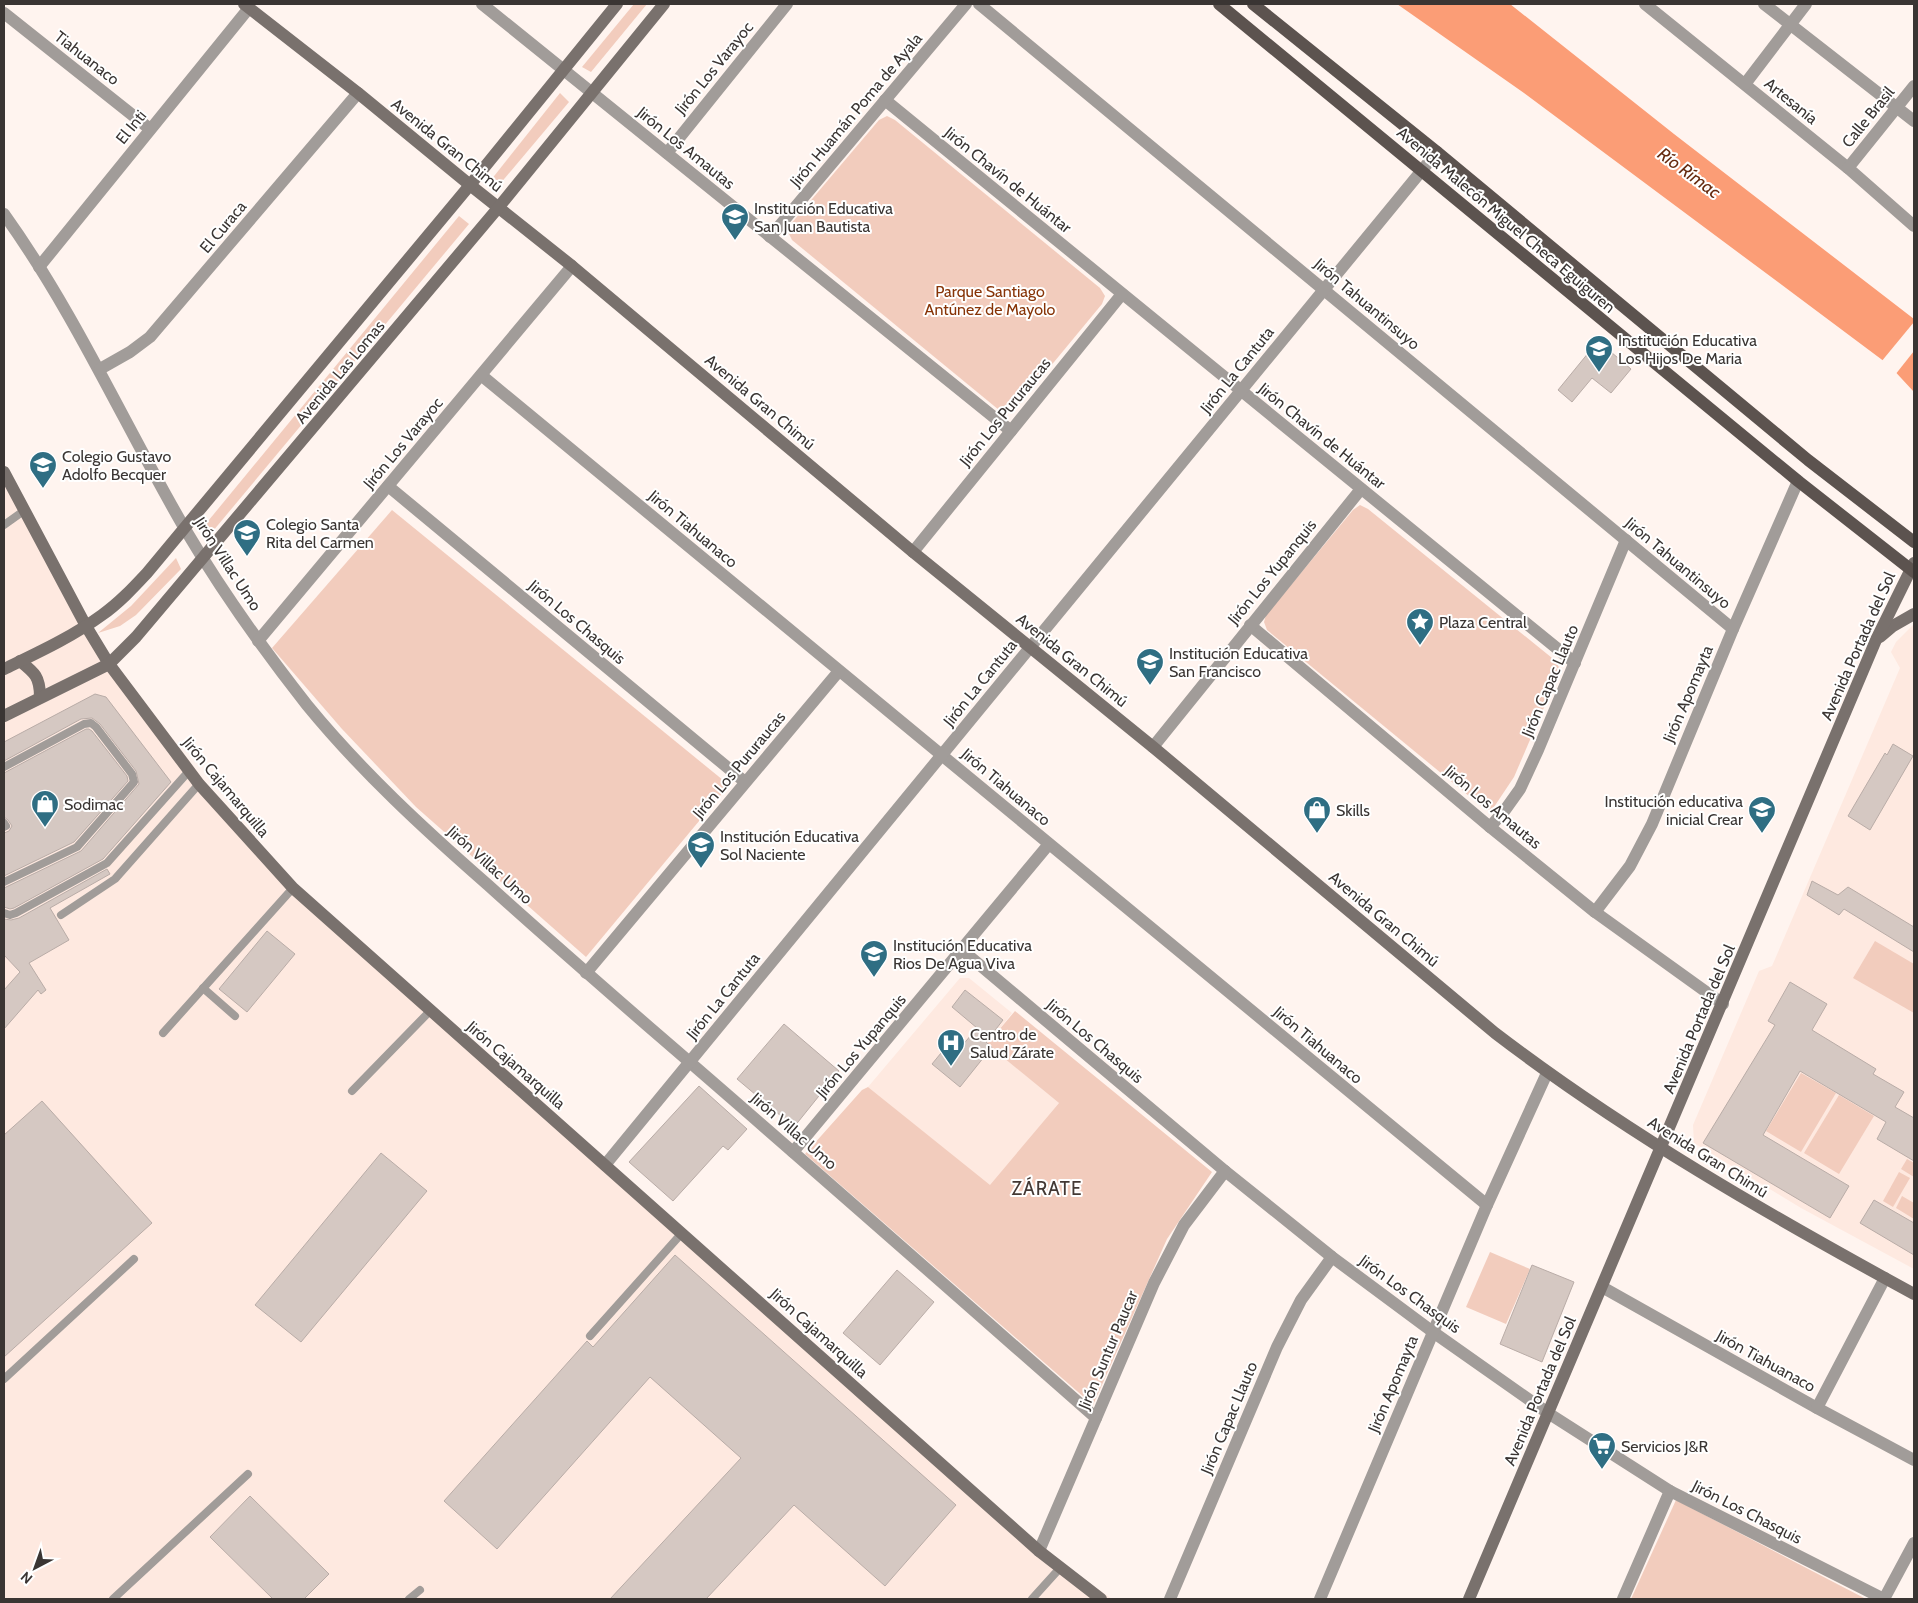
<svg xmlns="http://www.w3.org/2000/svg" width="1918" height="1603" font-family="Cabin,sans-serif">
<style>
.built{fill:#fee9e0}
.green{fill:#f2ccbd}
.water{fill:#fb9d76}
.pier{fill:#fff4ef}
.building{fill:#d5c8c2;stroke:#b9aca7}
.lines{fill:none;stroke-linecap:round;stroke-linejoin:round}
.lane{stroke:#a19c99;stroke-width:8}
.street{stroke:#a19c99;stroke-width:12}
.secondary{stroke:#79716d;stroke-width:12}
.primary{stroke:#5c534f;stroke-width:12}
.labels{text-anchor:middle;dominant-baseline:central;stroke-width:4;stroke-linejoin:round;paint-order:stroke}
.street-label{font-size:16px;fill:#3a3533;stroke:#fff}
.poi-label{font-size:16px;fill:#3a3533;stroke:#fff;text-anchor:start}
.park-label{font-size:16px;fill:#873407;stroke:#fff}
.water-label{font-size:18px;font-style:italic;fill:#662b10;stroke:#fff}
.quarter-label{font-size:19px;letter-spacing:1px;fill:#433834;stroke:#fff}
</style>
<rect width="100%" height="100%" fill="#fff4ef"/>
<!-- built -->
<g class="built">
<path d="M4,477L91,631L219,800L330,921L1035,1544L1112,1599H4Z"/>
<path d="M1914,624V1269L1801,1208L1694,1143L1693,1125L1759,971L1772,966L1900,668L1891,652L1896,642Z"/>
<path d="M960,978H969L1012,1013L988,1044L1059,1103L990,1186L868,1087Z"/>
</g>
<!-- green -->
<g class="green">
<path d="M634,4H647L591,72L582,67Z"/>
<path d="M560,93L569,102L494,191L487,185Z"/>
<path d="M887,116L895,120L1100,288L1105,296L1102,304L1016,408L1008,412L999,410L792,240L788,232L790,225L879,120Z"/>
<path d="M459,216L469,224L208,537L204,526Z"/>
<path d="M1360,505L1368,509L1557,662L1559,668L1558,675L1514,777L1492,810H1486L1267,630L1264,622L1266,615L1353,510Z"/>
<path d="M392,510L729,785L586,957L416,807L342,729L272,648Z"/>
<path d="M176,558L181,569L136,615L120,626L98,633L131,606Z"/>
<path d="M1875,941L1914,964V1013L1853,978Z"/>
<path d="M1015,1011L1212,1172L1167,1239L1093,1405L805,1154L862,1090L868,1087L990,1185L1059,1103L987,1044Z"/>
<path d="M1801,1073L1836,1093L1801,1152L1766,1131Z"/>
<path d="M1839,1095L1874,1116L1839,1174L1804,1153Z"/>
<path d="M1907,1159L1914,1163V1177L1901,1169Z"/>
<path d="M1899,1172L1910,1178L1893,1207L1883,1201Z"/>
<path d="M1902,1196L1914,1203V1219L1896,1208Z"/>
<path d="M1490,1252L1530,1269L1506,1324L1466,1307Z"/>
<path d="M1676,1500L1866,1599H1631Z"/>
</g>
<!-- water -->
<path class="water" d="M1397,4H1510L1674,134L1914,319V392L1889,365L1798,297L1524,93Z"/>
<!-- pier -->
<path class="pier" d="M1914,322V351L1895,375L1881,362Z"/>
<!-- building -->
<g class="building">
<path d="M1598,341L1631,369L1611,393L1592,378L1572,402L1558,390Z"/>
<path d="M95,694L106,697L171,782L103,859L14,908L10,909L4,907V888L81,851L139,784L136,771L100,724L92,718L81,719L4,761V742Z"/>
<path d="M86,729H89L92,731L127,776L128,781L74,842L4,876V833L9,831L12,826L8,820L4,817V773Z"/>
<path d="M1893,744L1913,756L1870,830L1848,816L1885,753L1887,755Z"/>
<path d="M107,869L110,874L50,908L69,940L29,963L46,990L41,994L38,990L4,1029V990L20,972L4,955V919L11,920L19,918Z"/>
<path d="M1812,881L1838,895L1848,887L1914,927V952L1844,909L1839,915L1807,895Z"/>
<path d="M267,931L295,954L247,1012L219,989Z"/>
<path d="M1790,982L1827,1004L1812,1030L1876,1069L1873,1074L1904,1092L1895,1107L1914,1118V1161L1877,1139L1886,1122L1800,1071L1763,1135L1849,1186L1830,1218L1703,1143L1775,1025L1768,1021Z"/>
<path d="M965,990L1003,1020L986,1042L992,1047L960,1087L932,1064L941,1053L950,1060L977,1028L952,1007Z"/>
<path d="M784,1024L839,1071L794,1127L737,1079Z"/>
<path d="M699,1086L747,1129L728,1150L723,1146L673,1201L629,1162Z"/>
<path d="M42,1101L152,1223L4,1357V1135Z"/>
<path d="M381,1153L427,1191L301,1342L255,1305Z"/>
<path d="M1874,1200L1914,1223V1255L1860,1223Z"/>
<path d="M675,1255L956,1505L885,1586L794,1505L706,1599H610L741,1458L650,1377L497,1549L444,1501L587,1341L593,1347Z"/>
<path d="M1532,1265L1574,1282L1542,1362L1500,1344Z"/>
<path d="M897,1270L934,1302L880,1365L843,1333Z"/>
<path d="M250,1496L329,1574L304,1599H273L210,1537Z"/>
</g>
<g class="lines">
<!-- lane -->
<g class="lane">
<path d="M4,525L25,510"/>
<path d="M4,767L84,724L91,723L96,727L132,774L134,782L77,847L4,882"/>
<path d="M4,823L6,826L4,827"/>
<path d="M4,913L10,915L16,913L107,863L189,771"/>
<path d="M61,915L115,879L199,784"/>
<path d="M203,988L235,1016"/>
<path d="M163,1033L293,888"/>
<path d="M352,1091L430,1011"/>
<path d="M590,1336L682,1233"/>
<path d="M4,1379L134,1259"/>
<path d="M113,1599L248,1474"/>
<path d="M409,1599L420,1590"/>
<path d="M1032,1599L1060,1568"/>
</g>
<!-- street -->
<g class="street">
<path d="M482,4L1011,431"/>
<path d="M979,4L1733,629"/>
<path d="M1645,4L1848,168L1914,226"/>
<path d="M1764,4L1914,121"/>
<path d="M4,13L150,129"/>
<path d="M1745,84L1806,4"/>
<path d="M885,100L1575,663"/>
<path d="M667,153L787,4"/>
<path d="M1848,168L1914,86"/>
<path d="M4,214C75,313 124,424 185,529C221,590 263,649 307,705C361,771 424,829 488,885C541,933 595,980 649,1027C799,1156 947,1287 1096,1418"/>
<path d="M770,237L966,4"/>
<path d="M39,267L249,8"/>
<path d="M100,369L130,352L150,337L358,93"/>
<path d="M481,375L1487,1205"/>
<path d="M388,486L745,782"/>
<path d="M913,552L1122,294"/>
<path d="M1250,625L1490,827L1595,912L1723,1004"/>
<path d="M258,641L572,266"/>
<path d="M1153,747L1361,489"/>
<path d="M1490,827L1505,810L1520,789L1538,750L1626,540"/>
<path d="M1595,912L1630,866L1652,824L1733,629L1798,481"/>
<path d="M962,950L1225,1171L1332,1257L1433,1332L1548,1413L1670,1491L1884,1599"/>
<path d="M586,973L839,671"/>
<path d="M793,1152L1049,844"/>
<path d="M605,1165L1437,152"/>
<path d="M1602,1287L1817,1408L1914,1460"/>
<path d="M1817,1408L1885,1278"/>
<path d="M1039,1551L1154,1283L1184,1225L1225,1171"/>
<path d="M1170,1599L1277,1347L1301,1300L1332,1257"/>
<path d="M1320,1599L1487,1205L1547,1073"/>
<path d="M1623,1599L1670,1491"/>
<path d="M1884,1599L1914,1543"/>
</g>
<!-- secondary -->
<g class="secondary">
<path d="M244,4L358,93L470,185L572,266L913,552L1153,747L1495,1033C1626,1133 1769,1215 1914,1294"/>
<path d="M4,472L86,626L109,664L199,784L293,888L1039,1551L1101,1599"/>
<path d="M1880,637L1893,626L1914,614"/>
<path d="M20,661C35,673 40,677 40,697"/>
<path d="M4,669C37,653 72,637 102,615C119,603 133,588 147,573L470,185L617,4"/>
<path d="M4,716L109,664L136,637L498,208L664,4"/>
<path d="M1469,1599L1876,640L1914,563"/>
</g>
<!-- primary -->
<g class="primary">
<path d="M1219,4L1798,481L1914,572"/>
<path d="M1253,4L1437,152L1808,460L1914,542"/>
</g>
</g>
<!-- icons -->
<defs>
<symbol id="school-pin" viewBox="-11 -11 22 30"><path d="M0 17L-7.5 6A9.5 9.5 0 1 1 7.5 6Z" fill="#2f6e83" stroke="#fff"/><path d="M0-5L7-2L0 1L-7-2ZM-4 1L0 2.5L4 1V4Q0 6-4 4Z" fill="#fff"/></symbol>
<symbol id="sight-pin" viewBox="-11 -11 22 30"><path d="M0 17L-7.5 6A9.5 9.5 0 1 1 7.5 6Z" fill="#2f6e83" stroke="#fff"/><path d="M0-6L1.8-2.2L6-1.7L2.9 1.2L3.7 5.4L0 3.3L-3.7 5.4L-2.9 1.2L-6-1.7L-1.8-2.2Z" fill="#fff"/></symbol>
<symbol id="shop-pin" viewBox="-11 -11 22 30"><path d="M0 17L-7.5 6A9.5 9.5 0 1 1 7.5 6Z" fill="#2f6e83" stroke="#fff"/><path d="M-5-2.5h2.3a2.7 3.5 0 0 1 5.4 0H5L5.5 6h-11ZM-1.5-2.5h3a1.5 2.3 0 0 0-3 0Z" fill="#fff"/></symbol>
<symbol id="hospital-pin" viewBox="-11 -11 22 30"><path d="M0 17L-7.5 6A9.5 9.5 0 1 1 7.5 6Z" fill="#2f6e83" stroke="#fff"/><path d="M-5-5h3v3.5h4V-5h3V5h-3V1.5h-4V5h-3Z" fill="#fff"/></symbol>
<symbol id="supermarket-pin" viewBox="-11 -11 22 30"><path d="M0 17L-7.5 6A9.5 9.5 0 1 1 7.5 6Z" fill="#2f6e83" stroke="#fff"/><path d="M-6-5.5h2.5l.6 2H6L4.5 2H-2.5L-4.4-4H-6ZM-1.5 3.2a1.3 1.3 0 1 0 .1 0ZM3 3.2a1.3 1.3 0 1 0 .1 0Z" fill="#fff"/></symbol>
</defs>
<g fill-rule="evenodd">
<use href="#school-pin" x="719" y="201" width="32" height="43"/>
<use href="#school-pin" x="1583" y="333" width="32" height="43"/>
<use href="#school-pin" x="27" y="449" width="32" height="43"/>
<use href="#school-pin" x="231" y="517" width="32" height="43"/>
<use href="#sight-pin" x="1404" y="606" width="32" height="43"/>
<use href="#school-pin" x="1134" y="646" width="32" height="43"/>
<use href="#shop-pin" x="29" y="788" width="32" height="43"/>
<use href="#shop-pin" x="1301" y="794" width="32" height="43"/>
<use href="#school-pin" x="1746" y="794" width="32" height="43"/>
<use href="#school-pin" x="685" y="829" width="32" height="43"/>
<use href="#school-pin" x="858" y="938" width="32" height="43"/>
<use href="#hospital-pin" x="935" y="1027" width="32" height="43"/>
<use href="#supermarket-pin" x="1586" y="1430" width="32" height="43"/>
</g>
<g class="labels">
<!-- street labels -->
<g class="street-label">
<text transform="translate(87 58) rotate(38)">Tiahuanaco</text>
<text transform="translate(714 68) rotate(-51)">Jirón Los Varayoc</text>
<text transform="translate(1791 101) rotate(39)">Artesanía</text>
<text transform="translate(856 110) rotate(-50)">Jirón Huamán Poma de Ayala</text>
<text transform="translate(1868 117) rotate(-51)">Calle Brasil</text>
<text transform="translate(131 127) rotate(-51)">El Inti</text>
<text transform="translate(447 145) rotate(39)">Avenida Gran Chimú</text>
<text transform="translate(686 148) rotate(39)">Jirón Los Amautas</text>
<text transform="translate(1008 180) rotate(39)">Jirón Chavín de Huántar</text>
<text transform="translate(1506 220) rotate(40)">Avenida Malecón Miguel Checa Eguiguren</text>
<text transform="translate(223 227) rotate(-50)">El Curaca</text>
<text transform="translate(1367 304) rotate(40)">Jirón Tahuantinsuyo</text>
<text transform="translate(1237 370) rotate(-51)">Jirón La Cantuta</text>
<text transform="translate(340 372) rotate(-50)">Avenida Las Lomas</text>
<text transform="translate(760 402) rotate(40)">Avenida Gran Chimú</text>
<text transform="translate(1005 412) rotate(-51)">Jirón Los Pururaucas</text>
<text transform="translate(1322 436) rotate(39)">Jirón Chavín de Huántar</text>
<text transform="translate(403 443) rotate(-50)">Jirón Los Varayoc</text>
<text transform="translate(693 529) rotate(40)">Jirón Tiahuanaco</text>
<text transform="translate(1678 563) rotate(40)">Jirón Tahuantinsuyo</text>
<text transform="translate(228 564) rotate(57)">Jirón Villac Umo</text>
<text transform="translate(1272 572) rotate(-51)">Jirón Los Yupanquis</text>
<text transform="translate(577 622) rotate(40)">Jirón Los Chasquis</text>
<text transform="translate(1858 646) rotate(-66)">Avenida Portada del Sol</text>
<text transform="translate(1072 660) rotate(39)">Avenida Gran Chimú</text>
<text transform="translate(1550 681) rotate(-67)">Jirón Capac Llauto</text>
<text transform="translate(980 683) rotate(-51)">Jirón La Cantuta</text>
<text transform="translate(1688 694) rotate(-67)">Jirón Apomayta</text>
<text transform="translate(739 765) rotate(-50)">Jirón Los Pururaucas</text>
<text transform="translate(226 787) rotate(50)">Jirón Cajamarquilla</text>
<text transform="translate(1006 787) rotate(40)">Jirón Tiahuanaco</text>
<text transform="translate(1493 807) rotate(40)">Jirón Los Amautas</text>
<text transform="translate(490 865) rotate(42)">Jirón Villac Umo</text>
<text transform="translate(1384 919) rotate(40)">Avenida Gran Chimú</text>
<text transform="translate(723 996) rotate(-51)">Jirón La Cantuta</text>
<text transform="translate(1699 1019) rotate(-67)">Avenida Portada del Sol</text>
<text transform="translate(1095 1041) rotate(40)">Jirón Los Chasquis</text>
<text transform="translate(1318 1045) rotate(40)">Jirón Tiahuanaco</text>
<text transform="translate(861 1046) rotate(-50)">Jirón Los Yupanquis</text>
<text transform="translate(516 1065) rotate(41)">Jirón Cajamarquilla</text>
<text transform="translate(794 1131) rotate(41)">Jirón Villac Umo</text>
<text transform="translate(1708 1157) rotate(32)">Avenida Gran Chimú</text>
<text transform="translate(1410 1294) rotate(36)">Jirón Los Chasquis</text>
<text transform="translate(819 1333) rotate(42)">Jirón Cajamarquilla</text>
<text transform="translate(1108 1350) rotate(-67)">Jirón Suntur Paucar</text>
<text transform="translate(1766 1361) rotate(29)">Jirón Tiahuanaco</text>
<text transform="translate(1393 1384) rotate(-67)">Jirón Apomayta</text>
<text transform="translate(1540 1391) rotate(-67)">Avenida Portada del Sol</text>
<text transform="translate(1229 1418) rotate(-67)">Jirón Capac Llauto</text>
<text transform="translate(1747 1512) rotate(27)">Jirón Los Chasquis</text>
</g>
<!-- poi labels -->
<g class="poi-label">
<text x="754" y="208">Institución Educativa<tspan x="754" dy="18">San Juan Bautista</tspan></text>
<text x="1618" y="340">Institución Educativa<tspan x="1618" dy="18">Los Hijos De Maria</tspan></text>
<text x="62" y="456">Colegio Gustavo<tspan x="62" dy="18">Adolfo Becquer</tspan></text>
<text x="266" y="524">Colegio Santa<tspan x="266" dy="18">Rita del Carmen</tspan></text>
<text x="1439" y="622">Plaza Central</text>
<text x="1169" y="653">Institución Educativa<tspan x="1169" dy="18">San Francisco</tspan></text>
<text x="1743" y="801" text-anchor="end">Institución educativa<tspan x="1743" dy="18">inicial Crear</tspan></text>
<text x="64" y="804">Sodimac</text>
<text x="1336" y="810">Skills</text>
<text x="720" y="836">Institución Educativa<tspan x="720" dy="18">Sol Naciente</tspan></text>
<text x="893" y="945">Institución Educativa<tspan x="893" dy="18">Rios De Agua Viva</tspan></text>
<text x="970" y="1034">Centro de<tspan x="970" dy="18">Salud Zárate</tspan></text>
<text x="1621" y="1446">Servicios J&amp;R</text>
</g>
<!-- park labels -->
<g class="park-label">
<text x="990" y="291">Parque Santiago<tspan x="990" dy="18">Antúnez de Mayolo</tspan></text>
</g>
<!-- water labels -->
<g class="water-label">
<text transform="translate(1689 173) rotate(36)">Río Rímac</text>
</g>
<!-- quarter labels -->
<g class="quarter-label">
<text x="1047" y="1188">ZÁRATE</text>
</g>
</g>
<!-- border -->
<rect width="1918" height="1603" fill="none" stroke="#3a3533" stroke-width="10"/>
<!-- north arrow -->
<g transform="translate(35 1568) rotate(221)" stroke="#ffffff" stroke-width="4" paint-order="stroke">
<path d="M0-4L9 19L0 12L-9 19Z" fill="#3a3533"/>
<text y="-8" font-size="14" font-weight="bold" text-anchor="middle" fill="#3a3533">N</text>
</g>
</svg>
